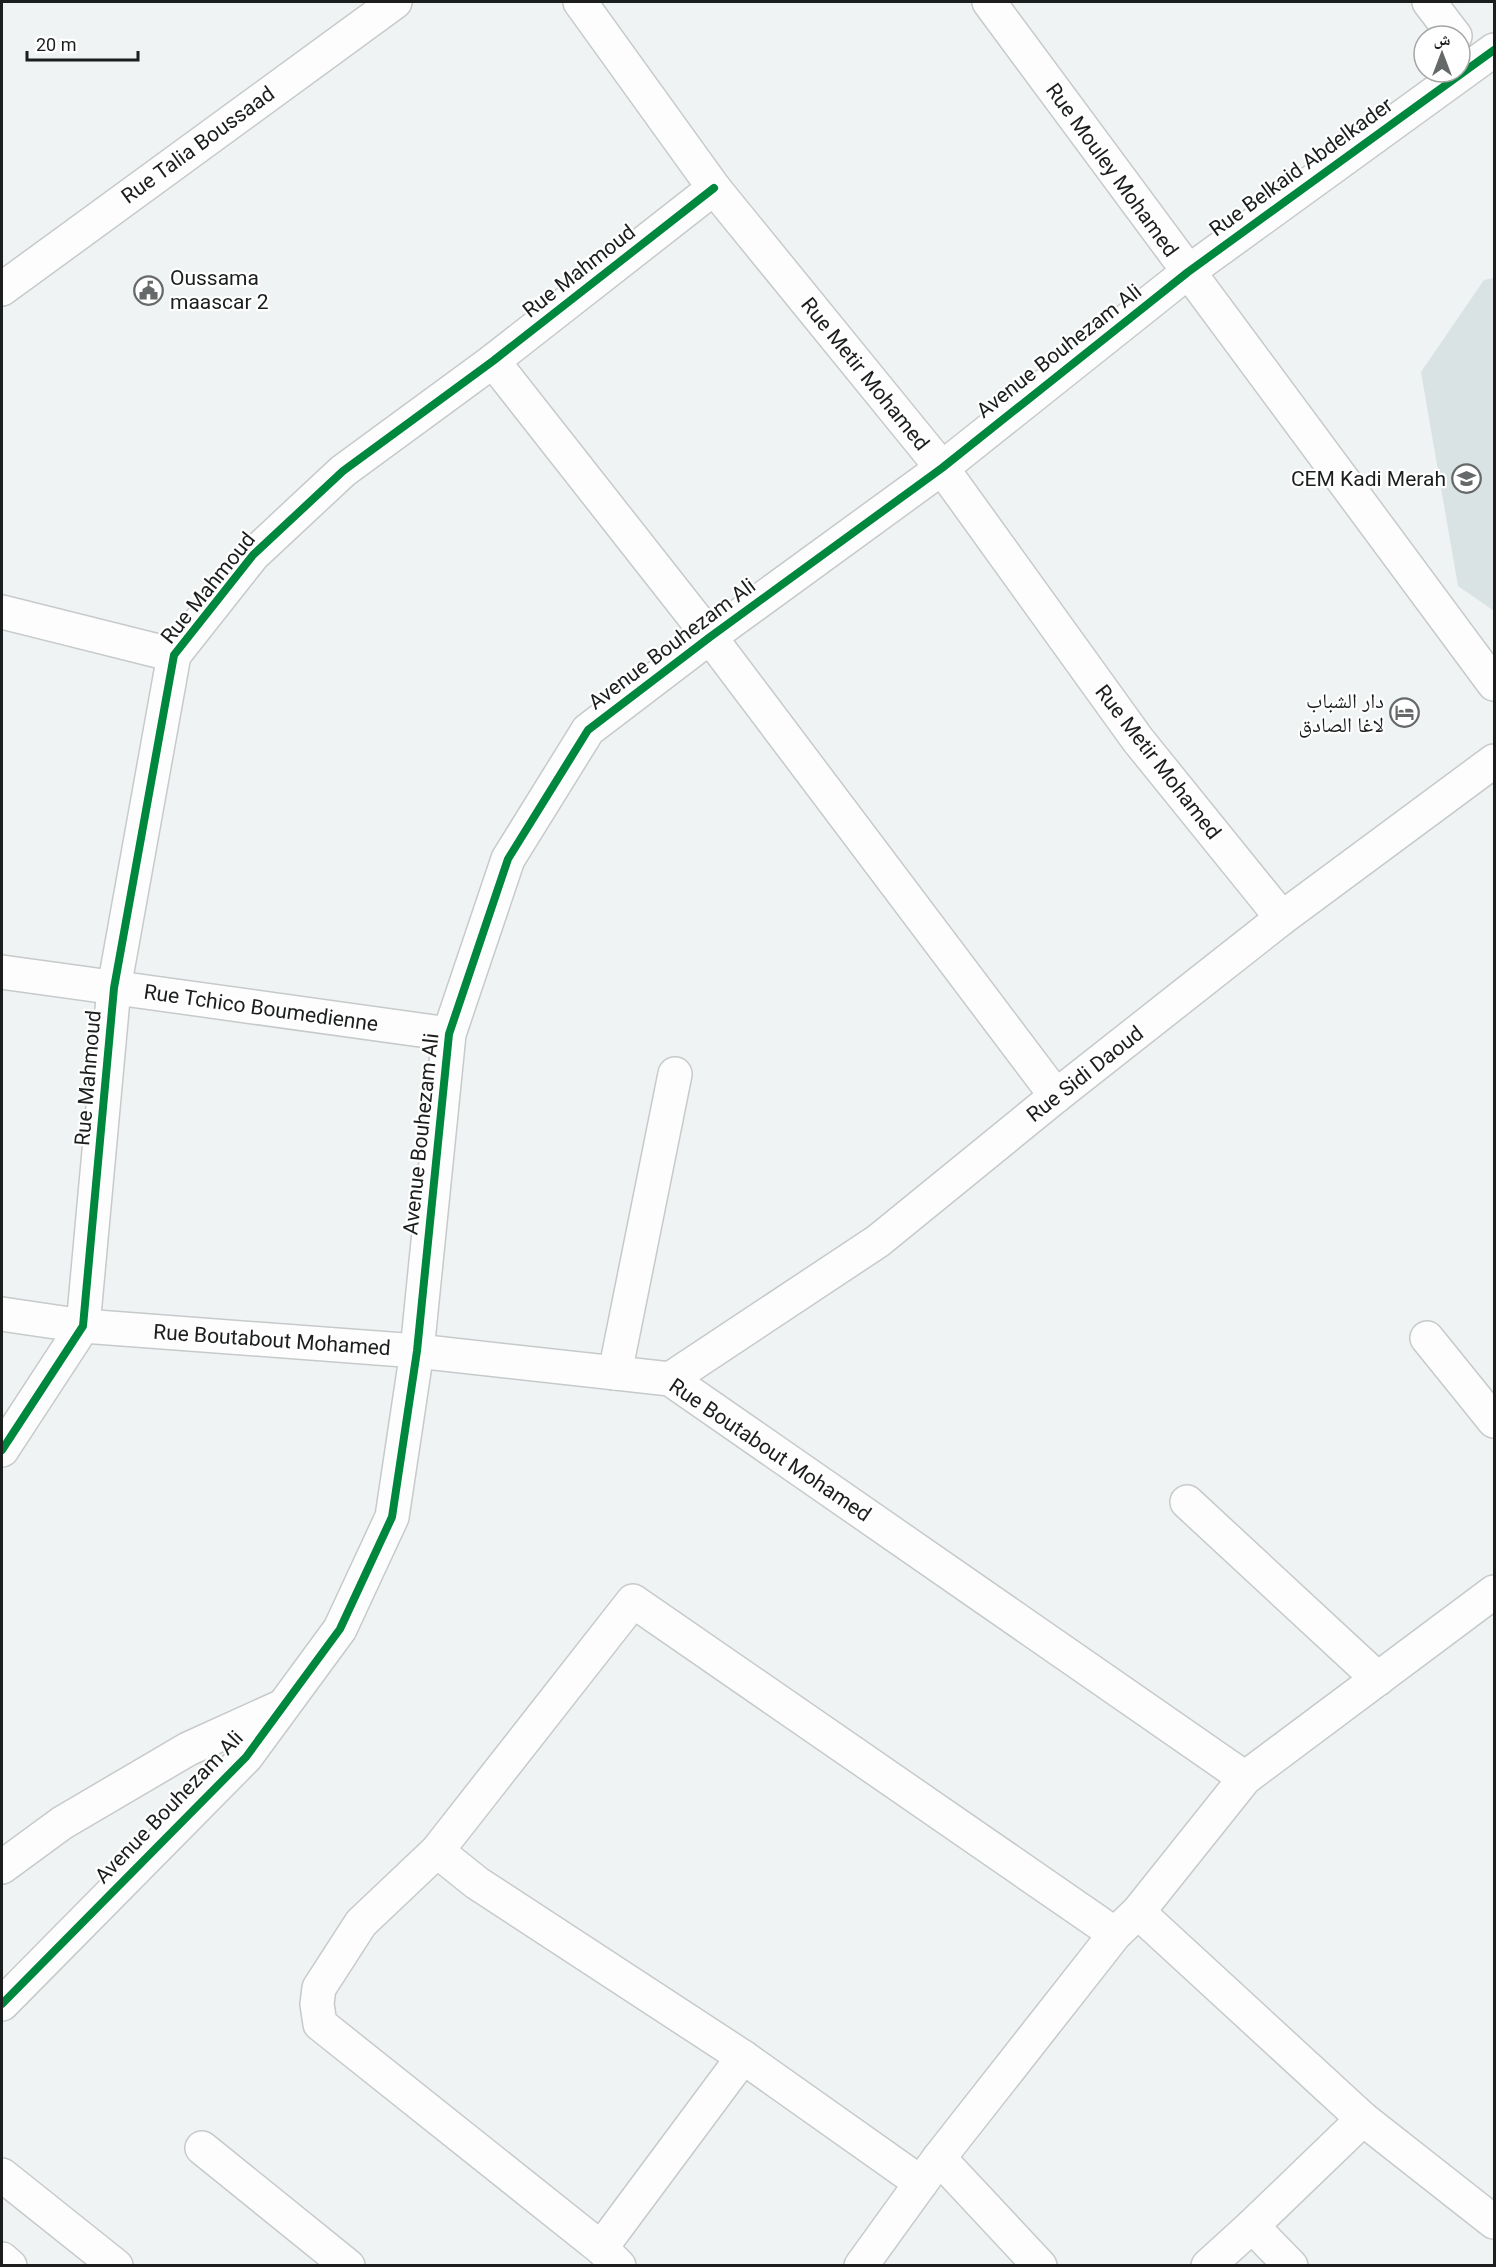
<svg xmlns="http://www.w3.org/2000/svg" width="1496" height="2267" font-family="Roboto,'Noto Naskh Arabic',sans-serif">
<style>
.built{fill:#d9e3e4}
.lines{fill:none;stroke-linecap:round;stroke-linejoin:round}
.minor-casing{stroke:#c7caca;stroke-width:36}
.major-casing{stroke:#c7caca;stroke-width:36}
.minor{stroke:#fdfdfd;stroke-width:33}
.major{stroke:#fdfdfd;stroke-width:33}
.cycleway-casing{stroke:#fff;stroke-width:11}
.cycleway{stroke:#00873e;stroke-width:8}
.labels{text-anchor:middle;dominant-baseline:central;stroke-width:4.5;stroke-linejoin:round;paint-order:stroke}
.street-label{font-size:21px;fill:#1c1e1e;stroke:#fff}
.poi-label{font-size:21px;fill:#1c1e1e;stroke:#fff;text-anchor:end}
</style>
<rect width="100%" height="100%" fill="#eff3f3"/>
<!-- built -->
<path class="built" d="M1494,278V611L1458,586L1421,372L1484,280Z"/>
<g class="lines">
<defs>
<g id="minor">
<path d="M580,2L714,188L942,468L1138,740L1282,918"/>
<path d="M989,2L1494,684"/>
<path d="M1429,2L1455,36"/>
<path d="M2,289L395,2"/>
<path d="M493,361L710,637L1056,1096"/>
<path d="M2,612L174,655"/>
<path d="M2,972L449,1034"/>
<path d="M2,1314L83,1326L417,1351L670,1379L1245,1778"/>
<path d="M1427,1338L1494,1421"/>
<path d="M615,1373L675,1074"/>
<path d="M670,1379L878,1241L1056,1096L1282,918L1494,761"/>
<path d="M2,1450L83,1326L114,988L174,655L253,555L343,471L493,361L714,188"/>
<path d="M1187,1502L1378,1679"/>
<path d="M437,1851L633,1601L1115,1934"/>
<path d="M2,1867L62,1823L188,1749L283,1706"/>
<path d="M1138,1912L1363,2119L1494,2222"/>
<path d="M2,2004L246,1757L340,1629L392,1517L417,1351L449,1034L508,859L588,730L710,637L942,468L1188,272L1494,50"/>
<path d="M202,2148L348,2266"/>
<path d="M939,2158L1040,2266"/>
<path d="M1252,2226L1291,2266"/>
<path d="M601,2248L743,2057"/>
<path d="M619,2266L601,2248L320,2024L317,2004L319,1988L361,1923L437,1851L477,1883L743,2057L921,2183"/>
<path d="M861,2266L939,2158L1115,1934L1138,1912L1245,1778L1494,1592"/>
<path d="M1208,2266L1252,2226L1363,2119"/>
</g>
<g id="major">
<path d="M2,2175L116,2266"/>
<path d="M2,2259L10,2266"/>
</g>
</defs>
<!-- minor casing -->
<use href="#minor" class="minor-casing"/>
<!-- major casing -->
<use href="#major" class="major-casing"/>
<!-- minor -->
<use href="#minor" class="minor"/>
<!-- major -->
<use href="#major" class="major"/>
<defs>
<g id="cycleway">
<path d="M2,1450L83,1326L114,988L174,655L253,555L343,471L493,361L714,188"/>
<path d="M2,2004L246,1757L340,1629L392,1517L417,1351L449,1034L508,859L588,730L710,637L942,468L1188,272L1494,50"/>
</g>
</defs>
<!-- cycleway casing -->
<use href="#cycleway" class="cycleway-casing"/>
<!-- cycleway -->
<use href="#cycleway" class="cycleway"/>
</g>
<!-- icons -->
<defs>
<symbol id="civic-ring" viewBox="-11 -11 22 22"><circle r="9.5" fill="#fff" stroke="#666969" stroke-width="1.5"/><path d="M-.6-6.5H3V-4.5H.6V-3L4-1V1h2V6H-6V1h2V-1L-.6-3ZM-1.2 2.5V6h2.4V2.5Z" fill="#666969"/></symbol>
<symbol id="school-ring" viewBox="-11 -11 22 22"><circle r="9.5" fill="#fff" stroke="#666969" stroke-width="1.5"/><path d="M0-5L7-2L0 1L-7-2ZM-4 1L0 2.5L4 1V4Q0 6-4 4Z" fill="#666969"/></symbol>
<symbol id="hotel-ring" viewBox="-11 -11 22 22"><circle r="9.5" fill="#fff" stroke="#666969" stroke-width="1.5"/><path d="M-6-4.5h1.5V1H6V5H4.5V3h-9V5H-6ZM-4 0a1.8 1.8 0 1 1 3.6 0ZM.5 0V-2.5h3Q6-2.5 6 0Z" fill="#666969"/></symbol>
</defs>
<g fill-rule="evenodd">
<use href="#civic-ring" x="132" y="274" width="33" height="33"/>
<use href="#school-ring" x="1450" y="462" width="33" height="33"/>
<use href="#hotel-ring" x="1388" y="696" width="33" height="33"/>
</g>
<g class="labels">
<!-- street labels -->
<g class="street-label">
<text transform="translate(198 145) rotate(-36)">Rue Talia Boussaad</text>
<text transform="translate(1301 167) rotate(-36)">Rue Belkaid Abdelkader</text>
<text transform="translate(1112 170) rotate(54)">Rue Mouley Mohamed</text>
<text transform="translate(579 271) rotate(-38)">Rue Mahmoud</text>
<text transform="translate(1059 351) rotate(-38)">Avenue Bouhezam Ali</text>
<text transform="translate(865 374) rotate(51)">Rue Metir Mohamed</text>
<text transform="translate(208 588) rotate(-51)">Rue Mahmoud</text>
<text transform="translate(672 644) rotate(-37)">Avenue Bouhezam Ali</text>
<text transform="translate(1158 762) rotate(52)">Rue Metir Mohamed</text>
<text transform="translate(261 1008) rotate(8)">Rue Tchico Boumedienne</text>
<text transform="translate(1085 1074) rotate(-38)">Rue Sidi Daoud</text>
<text transform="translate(88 1078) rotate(-85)">Rue Mahmoud</text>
<text transform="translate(421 1134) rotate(-84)">Avenue Bouhezam Ali</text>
<text transform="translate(272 1340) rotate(4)">Rue Boutabout Mohamed</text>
<text transform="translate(770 1450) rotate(34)">Rue Boutabout Mohamed</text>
<text transform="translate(169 1807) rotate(-46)">Avenue Bouhezam Ali</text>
</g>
<!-- poi labels -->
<g class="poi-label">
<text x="170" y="278" text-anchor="start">Oussama<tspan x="170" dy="24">maascar 2</tspan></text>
<text x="1446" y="479">CEM Kadi Merah</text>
<text x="1384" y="701">دار الشباب<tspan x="1384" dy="24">لاغا الصادق</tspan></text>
</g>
</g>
<!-- border -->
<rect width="1496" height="2267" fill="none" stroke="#1c1e1e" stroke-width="6"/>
<!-- north arrow -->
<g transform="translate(1442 54)"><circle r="28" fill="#ffffff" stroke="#a4a5a5" stroke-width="1.5"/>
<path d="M0-4.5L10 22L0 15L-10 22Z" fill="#666969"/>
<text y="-9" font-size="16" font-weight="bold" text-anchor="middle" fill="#1c1e1e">ش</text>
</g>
<!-- scale -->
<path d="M27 51v9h111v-9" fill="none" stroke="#1c1e1e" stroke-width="3"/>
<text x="36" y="51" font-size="18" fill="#1c1e1e" stroke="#ffffff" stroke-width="4.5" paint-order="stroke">20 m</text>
</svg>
